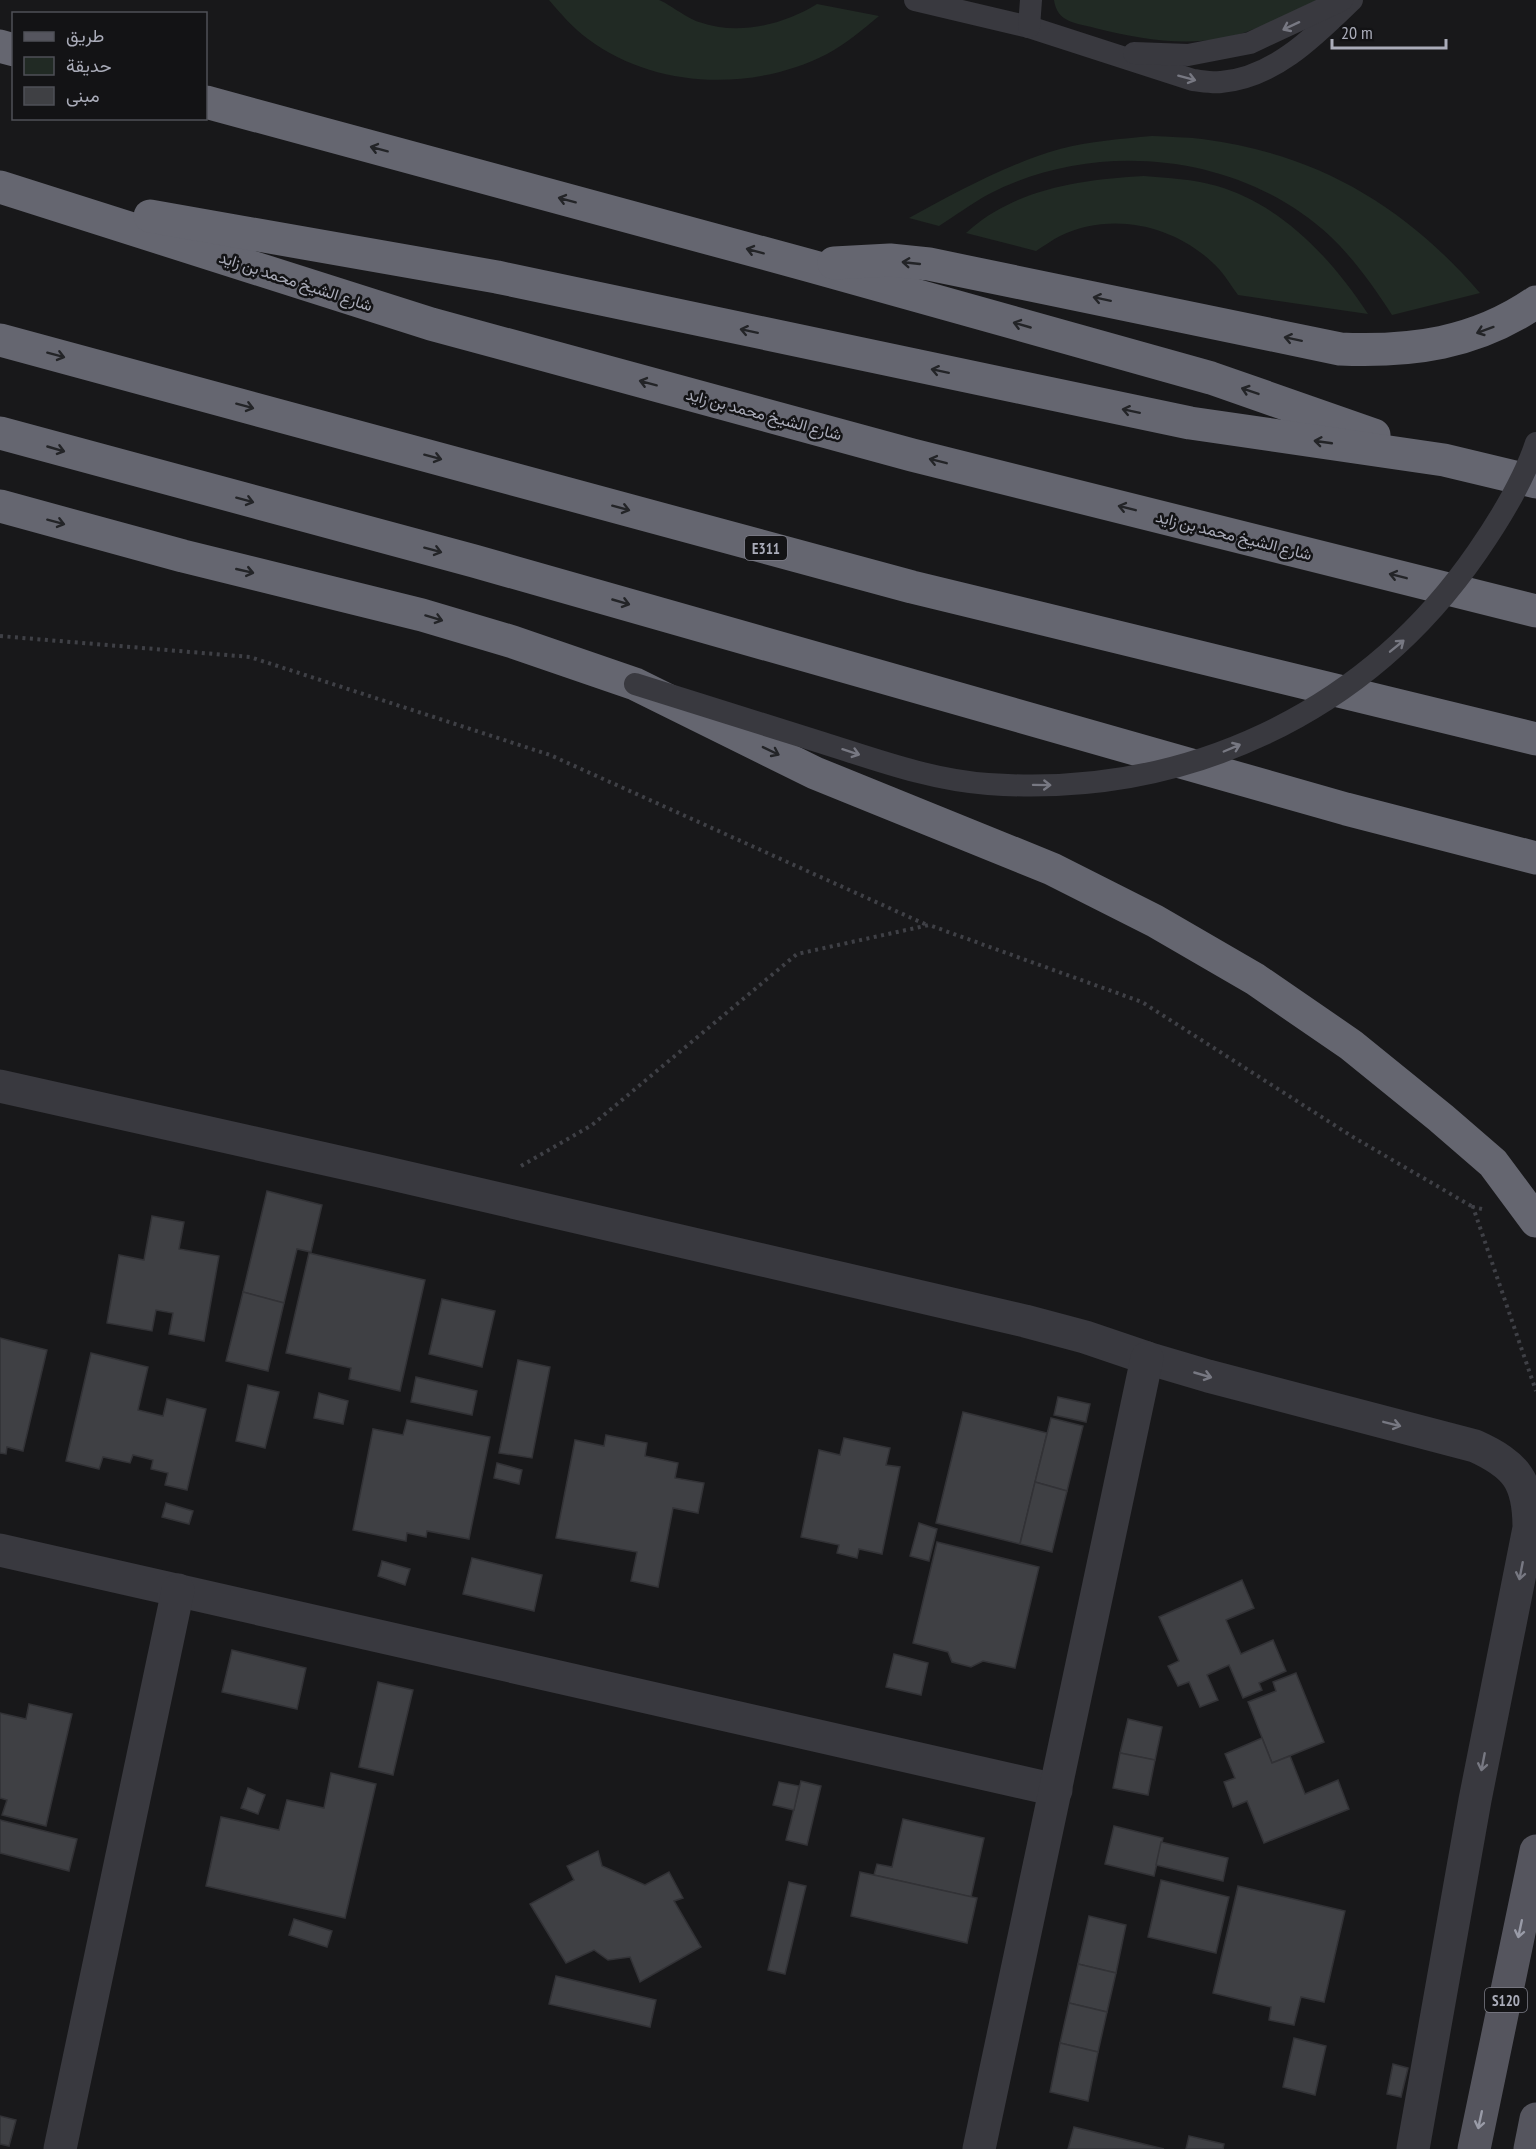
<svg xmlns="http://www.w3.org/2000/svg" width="1536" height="2149" font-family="'PT Sans Narrow',Vazirmatn,sans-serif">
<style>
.green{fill:#212a24}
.building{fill:#3f4044;stroke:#323236;stroke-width:1.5}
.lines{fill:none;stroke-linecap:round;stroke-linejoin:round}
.path{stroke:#3f4046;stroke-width:4;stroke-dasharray:3 4.5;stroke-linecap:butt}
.service{stroke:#39393f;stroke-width:22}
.minor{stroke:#39393f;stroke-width:33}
.primary{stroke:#55555e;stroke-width:33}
.motorway{stroke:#656670;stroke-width:33}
.service-bridge{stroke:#39393f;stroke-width:22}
.oneway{stroke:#777882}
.oneway2{stroke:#232427}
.oneway3{stroke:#999ba7}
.labels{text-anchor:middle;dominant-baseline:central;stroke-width:5;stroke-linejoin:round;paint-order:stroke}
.shield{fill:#131315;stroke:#7d7e88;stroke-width:1.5}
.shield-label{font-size:15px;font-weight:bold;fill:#aaacb9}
.street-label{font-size:16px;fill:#aaacb9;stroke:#131315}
</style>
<rect width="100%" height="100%" fill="#18181a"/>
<!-- green -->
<g class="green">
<path d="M549,0C577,0 604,0 632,0C640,0 651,0 659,0C668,3 686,18 699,22C738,36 783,25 817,4L879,16C862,30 846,44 827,54C753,92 655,89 588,39C573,28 561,14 549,0Z"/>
<path d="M1054,0H1317C1296,10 1275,21 1254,29C1203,50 1147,41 1095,28C1077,23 1057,23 1054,0Z"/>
<path d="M1152,136C1169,137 1186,137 1202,139C1318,154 1405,206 1480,293L1392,315C1374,287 1355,260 1330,236C1241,153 1097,138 989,194C972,203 955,216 939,226L909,218C957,192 1007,164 1060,149C1090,141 1121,139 1152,136Z"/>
<path d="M1144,176C1168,178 1193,179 1217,186C1282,205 1332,259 1368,314L1238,295C1232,287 1226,277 1219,269C1179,226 1113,210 1060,236C1052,240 1044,246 1036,251L966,233C975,225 985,217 996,211C1040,185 1094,179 1144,176Z"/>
</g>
<!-- building -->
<g class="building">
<path d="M267,1191L322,1205L311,1252L297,1249L284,1303L243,1292Z"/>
<path d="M152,1216L184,1222L179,1249L219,1256L204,1341L169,1334L173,1313L156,1310L152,1331L107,1323L119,1255L144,1260Z"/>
<path d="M309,1253L425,1280L400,1391L349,1379L351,1368L286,1353Z"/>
<path d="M243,1292L284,1303L268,1371L226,1361Z"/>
<path d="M442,1299L495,1311L482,1367L429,1354Z"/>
<path d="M0,1338L47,1350L23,1451L7,1447L6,1454L0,1453Z"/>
<path d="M91,1353L148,1367L138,1410L163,1416L167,1399L206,1409L187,1490L165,1485L168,1473L151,1469L153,1460L133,1455L130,1463L103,1457L99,1469L66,1461Z"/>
<path d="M518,1360L550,1367L532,1458L499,1453Z"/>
<path d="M416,1377L477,1391L472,1415L411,1402Z"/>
<path d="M248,1385L279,1392L265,1448L236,1441Z"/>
<path d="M319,1393L348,1401L343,1424L314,1418Z"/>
<path d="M1058,1397L1090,1404L1086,1422L1054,1415Z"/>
<path d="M963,1412L1047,1433L1020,1544L936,1523Z"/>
<path d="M1051,1418L1083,1426L1067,1491L1035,1482Z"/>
<path d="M407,1420L490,1437L469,1539L427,1531L426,1537L407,1533L406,1541L353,1530L373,1429L403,1435Z"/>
<path d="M606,1435L647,1443L645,1456L678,1463L675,1478L704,1483L698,1513L673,1508L658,1587L631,1581L637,1552L556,1538L575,1440L604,1446Z"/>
<path d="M844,1438L890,1448L886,1465L900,1467L882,1554L859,1549L857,1558L837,1553L839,1545L801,1537L819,1450L840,1455Z"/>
<path d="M497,1463L522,1470L519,1484L494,1478Z"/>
<path d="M1035,1482L1067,1491L1052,1552L1020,1544Z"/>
<path d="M166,1503L193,1511L189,1524L162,1517Z"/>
<path d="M919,1523L937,1529L929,1561L910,1556Z"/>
<path d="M937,1542L1039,1567L1015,1668L983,1661L971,1667L952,1662L948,1652L913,1643Z"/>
<path d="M472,1558L542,1575L534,1611L463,1594Z"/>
<path d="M382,1561L410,1569L405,1585L378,1576Z"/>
<path d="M1242,1580L1254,1608L1226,1620L1241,1654L1273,1640L1286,1671L1259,1683L1262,1690L1243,1698L1229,1665L1207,1675L1218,1700L1200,1707L1189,1682L1178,1686L1168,1666L1179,1661L1159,1617Z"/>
<path d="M232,1650L306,1668L297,1709L222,1692Z"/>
<path d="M894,1654L928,1663L921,1695L886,1687Z"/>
<path d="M1296,1673L1324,1742L1272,1763L1248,1702L1276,1691L1273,1682Z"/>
<path d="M378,1682L413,1690L393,1775L359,1767Z"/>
<path d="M29,1704L72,1714L46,1826L2,1815L7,1800L0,1798V1713L26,1719Z"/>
<path d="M1128,1719L1162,1727L1155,1760L1120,1753Z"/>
<path d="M1262,1738L1272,1763L1290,1756L1305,1794L1338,1780L1349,1809L1264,1843L1247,1801L1233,1807L1224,1782L1235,1778L1225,1754Z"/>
<path d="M1120,1753L1155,1760L1148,1795L1113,1788Z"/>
<path d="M331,1773L376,1784L345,1918L206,1886L221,1817L279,1830L287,1800L324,1808Z"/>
<path d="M801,1781L821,1786L807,1845L786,1840Z"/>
<path d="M779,1782L799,1786L794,1810L773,1805Z"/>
<path d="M248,1788L265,1795L258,1814L241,1808Z"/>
<path d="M903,1819L984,1838L971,1897L874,1875L877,1864L892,1867Z"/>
<path d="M0,1820L77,1839L69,1871L0,1853Z"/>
<path d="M1114,1826L1163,1838L1154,1876L1105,1864Z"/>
<path d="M1161,1842L1228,1858L1223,1881L1156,1865Z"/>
<path d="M598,1851L602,1866L645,1885L669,1872L683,1898L674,1901L701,1947L640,1982L630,1957L608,1960L594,1950L566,1963L530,1904L574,1880L567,1866Z"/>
<path d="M860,1872L977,1898L967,1943L851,1916Z"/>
<path d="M1161,1880L1229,1897L1216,1953L1148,1937Z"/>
<path d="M789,1882L806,1886L785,1974L768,1970Z"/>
<path d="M1238,1886L1345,1911L1324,2002L1301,1997L1294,2025L1269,2020L1271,2007L1213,1993Z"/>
<path d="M1089,1916L1126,1925L1116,1973L1078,1964Z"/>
<path d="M294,1919L332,1931L327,1947L289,1935Z"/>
<path d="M1078,1964L1116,1973L1107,2012L1069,2003Z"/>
<path d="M556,1976L656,2000L650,2027L549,2004Z"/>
<path d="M1069,2003L1107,2012L1098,2052L1060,2043Z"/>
<path d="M1294,2038L1326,2046L1315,2095L1283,2087Z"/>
<path d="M1060,2043L1098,2052L1088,2101L1050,2092Z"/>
<path d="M1393,2064L1408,2068L1401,2097L1387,2094Z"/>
<path d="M0,2116L16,2120L9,2146L0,2144Z"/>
<path d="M1074,2127L1164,2149H1068Z"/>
<path d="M1189,2136L1224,2144L1223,2149H1186Z"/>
</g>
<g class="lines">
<!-- path -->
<g class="path">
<path d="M0,636L250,657L550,755L927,925"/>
<path d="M521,1166L592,1125L797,954L929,925L1142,1002L1353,1137L1473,1207"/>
<path d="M1482,1209L1473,1207L1536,1391"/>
</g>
<!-- service -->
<g class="service">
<path d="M915,0L1029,27L1193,80C1202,81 1212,83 1221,82C1274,78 1316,35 1352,0"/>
<path d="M1029,27L1031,0"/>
<path d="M1134,53L1188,55L1250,43L1342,0"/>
</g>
<!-- minor -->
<g class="minor">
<path d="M0,1086L379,1171L1025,1321L1085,1337L1147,1358L1208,1376L1475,1446C1517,1465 1529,1482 1529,1528L1475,1800L1413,2149"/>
<path d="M0,1550L1056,1790"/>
<path d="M60,2149L178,1590"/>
<path d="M979,2149L1147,1358"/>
</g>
<!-- primary -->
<g class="primary">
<path d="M1474,2149L1536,1851"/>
<path d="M1530,2149L1536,2119"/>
</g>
<!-- motorway -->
<g class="motorway">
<path d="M0,46L14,50"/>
<path d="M206,102L811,266L1211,378L1374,435"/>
<path d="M0,187L431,324L912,455L1536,611"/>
<path d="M150,216L497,277L1190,423L1444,460L1536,482"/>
<path d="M834,263L890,260L929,264L1340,349C1411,352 1475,344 1536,302"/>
<path d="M0,340L912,587L1536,739"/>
<path d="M0,433L474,561L1346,809L1536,858"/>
<path d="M0,506L183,556L422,615L513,642L635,684L815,773L1052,869L1155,921L1255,979L1351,1045L1441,1118L1493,1163L1536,1221"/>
</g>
<!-- service-bridge -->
<path class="service-bridge" d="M635,684C698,704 760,723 823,743C877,760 931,780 988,784C1185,798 1366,714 1478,551C1500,519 1524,480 1536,443"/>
</g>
<!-- one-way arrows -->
<defs><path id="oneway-shaft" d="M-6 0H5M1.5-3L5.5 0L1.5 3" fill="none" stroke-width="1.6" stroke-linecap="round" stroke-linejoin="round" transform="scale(1.5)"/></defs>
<g class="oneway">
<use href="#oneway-shaft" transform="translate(1291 26) rotate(155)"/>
<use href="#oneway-shaft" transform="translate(1187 78) rotate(15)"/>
<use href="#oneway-shaft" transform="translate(1397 646) rotate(-39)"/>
<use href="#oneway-shaft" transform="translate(1232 748) rotate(-23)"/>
<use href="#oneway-shaft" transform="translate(851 752) rotate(18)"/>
<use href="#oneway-shaft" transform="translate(1042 785) rotate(1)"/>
<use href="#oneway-shaft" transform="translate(1203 1375) rotate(16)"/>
<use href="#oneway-shaft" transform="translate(1392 1424) rotate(14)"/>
<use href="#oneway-shaft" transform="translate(1521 1571) rotate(101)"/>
<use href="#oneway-shaft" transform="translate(1483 1762) rotate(101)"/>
</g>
<g class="oneway2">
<use href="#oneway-shaft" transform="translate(379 149) rotate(-165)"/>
<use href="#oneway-shaft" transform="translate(567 200) rotate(-165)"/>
<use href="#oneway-shaft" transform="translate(755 251) rotate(-165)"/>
<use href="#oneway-shaft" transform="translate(911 263) rotate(-174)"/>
<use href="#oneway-shaft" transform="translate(1102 299) rotate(-168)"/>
<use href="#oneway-shaft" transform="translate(1022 325) rotate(-164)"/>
<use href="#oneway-shaft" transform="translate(1485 330) rotate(160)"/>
<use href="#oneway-shaft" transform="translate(749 331) rotate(-168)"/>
<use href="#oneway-shaft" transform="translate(1293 339) rotate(-168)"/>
<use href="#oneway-shaft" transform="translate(56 355) rotate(15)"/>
<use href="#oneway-shaft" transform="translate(940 371) rotate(-168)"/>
<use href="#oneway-shaft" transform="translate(648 383) rotate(-165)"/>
<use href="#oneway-shaft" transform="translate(1250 391) rotate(-161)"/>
<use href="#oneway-shaft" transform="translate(245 406) rotate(15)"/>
<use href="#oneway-shaft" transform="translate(1131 411) rotate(-168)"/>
<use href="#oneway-shaft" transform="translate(1323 442) rotate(-172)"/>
<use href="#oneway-shaft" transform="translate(56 449) rotate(16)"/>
<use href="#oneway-shaft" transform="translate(433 457) rotate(15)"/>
<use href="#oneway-shaft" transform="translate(938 461) rotate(-166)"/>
<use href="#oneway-shaft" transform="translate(245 500) rotate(15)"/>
<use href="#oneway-shaft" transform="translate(621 508) rotate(15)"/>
<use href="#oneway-shaft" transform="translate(1127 508) rotate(-166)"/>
<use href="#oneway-shaft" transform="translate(56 522) rotate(15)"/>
<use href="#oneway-shaft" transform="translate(433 550) rotate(15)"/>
<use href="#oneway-shaft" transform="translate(245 571) rotate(13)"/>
<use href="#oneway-shaft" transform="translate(1398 576) rotate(-166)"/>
<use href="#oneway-shaft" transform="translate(621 602) rotate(16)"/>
<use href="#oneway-shaft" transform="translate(434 618) rotate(17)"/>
<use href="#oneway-shaft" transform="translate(771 751) rotate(26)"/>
</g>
<g class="oneway3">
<use href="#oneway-shaft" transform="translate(1520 1929) rotate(102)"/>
<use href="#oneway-shaft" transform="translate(1480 2120) rotate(102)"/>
</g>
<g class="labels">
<!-- shield labels -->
<g class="shield">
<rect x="745" y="536" width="42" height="24" rx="4.5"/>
<rect x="1485" y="1988" width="42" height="24" rx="4.5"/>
</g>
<g class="shield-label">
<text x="766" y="548">E311</text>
<text x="1506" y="2000">S120</text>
</g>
<!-- street labels -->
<g class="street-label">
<text transform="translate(296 281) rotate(18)">شارع الشيخ محمد بن زايد</text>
<text transform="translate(764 414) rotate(15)">شارع الشيخ محمد بن زايد</text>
<text transform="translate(1234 535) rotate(14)">شارع الشيخ محمد بن زايد</text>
</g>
</g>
<!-- legend -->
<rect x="12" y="12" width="195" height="108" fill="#131315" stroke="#4f5057" stroke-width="1.5"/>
<rect x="24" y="32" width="30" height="9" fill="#55555e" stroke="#4f5057" stroke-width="1.5"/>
<text x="66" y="42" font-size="18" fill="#aaacb9">طريق</text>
<rect x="24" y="57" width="30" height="18" fill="#212a24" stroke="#4f5057" stroke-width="1.5"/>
<text x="66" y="72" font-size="18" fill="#aaacb9">حديقة</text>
<rect x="24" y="87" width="30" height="18" fill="#3f4044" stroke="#4f5057" stroke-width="1.5"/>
<text x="66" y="102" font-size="18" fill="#aaacb9">مبنى</text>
<!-- scale -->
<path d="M1332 39v9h114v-9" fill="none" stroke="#aaacb9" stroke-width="3"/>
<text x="1341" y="39" font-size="18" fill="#aaacb9" stroke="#131315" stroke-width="4.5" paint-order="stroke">20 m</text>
</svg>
